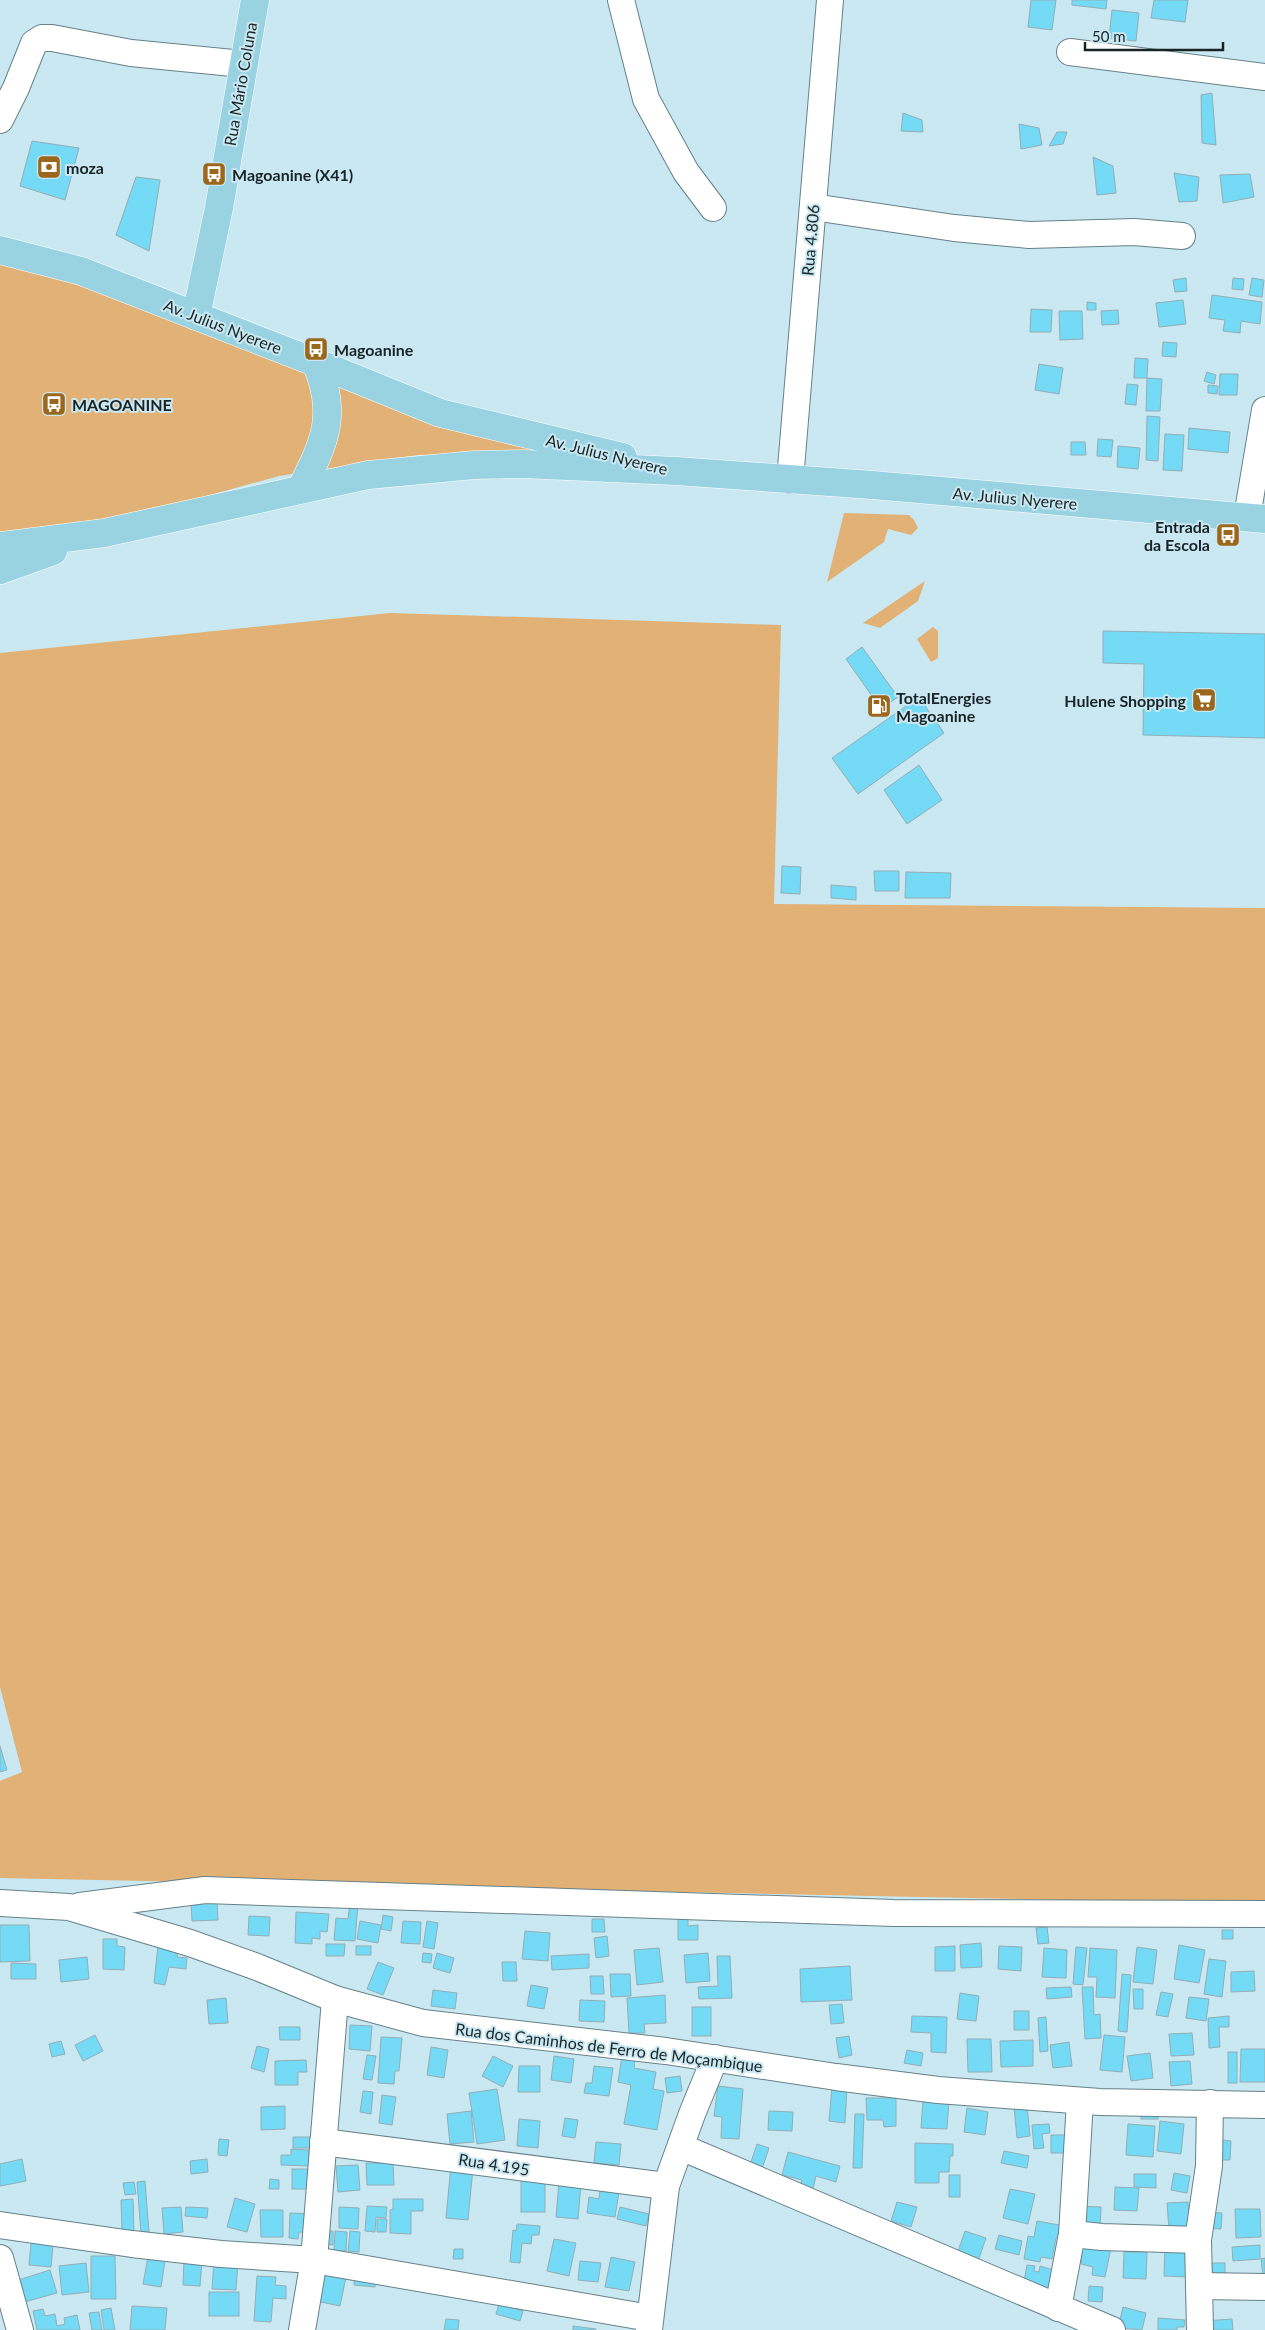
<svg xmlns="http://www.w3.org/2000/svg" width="1265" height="2330" font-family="Lato,sans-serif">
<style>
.green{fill:#e1b175}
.building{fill:#75daf5;stroke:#92aeb6}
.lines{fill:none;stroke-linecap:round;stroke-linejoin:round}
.minor-casing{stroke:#668189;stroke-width:28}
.major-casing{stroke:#fff;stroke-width:29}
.minor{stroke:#fff;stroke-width:26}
.major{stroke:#99d3e2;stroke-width:28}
.labels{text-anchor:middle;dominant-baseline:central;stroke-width:4;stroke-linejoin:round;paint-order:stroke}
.street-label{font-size:16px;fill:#192427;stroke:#cae8f1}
.poi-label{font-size:16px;font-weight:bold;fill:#192427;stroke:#cae8f1;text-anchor:start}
</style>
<rect width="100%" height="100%" fill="#cae8f1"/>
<!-- green -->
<g class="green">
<path d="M0,252L219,333L676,471L469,454L418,455L279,476L203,497L103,520L0,536Z"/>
<path d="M844,513L909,515L914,520L918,528L911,535L888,529L884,542L827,582Z"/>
<path d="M925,581L918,601L880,628L863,623Z"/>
<path d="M390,613L781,625L774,904L1265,908V1904L0,1878V1781L22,1772L0,1687V653Z"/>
<path d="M933,627L938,631V658L931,662L917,639Z"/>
</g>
<!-- building -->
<g class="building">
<path d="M1031,0H1056L1052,30L1028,27Z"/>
<path d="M1072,0H1107L1106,9L1072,5Z"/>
<path d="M1154,0H1188L1185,22L1151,18Z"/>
<path d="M1112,10L1139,13L1136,41L1109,38Z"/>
<path d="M1212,93L1216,145L1202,143L1201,95Z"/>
<path d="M903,113L922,120L923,132L901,131Z"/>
<path d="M1019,124L1039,128L1042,145L1021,149Z"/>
<path d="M1057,132H1067L1063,144L1049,146Z"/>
<path d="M32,141L79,148L65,200L20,186Z"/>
<path d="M1093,157L1113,166L1116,193L1097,195Z"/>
<path d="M1174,173L1199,177L1197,201L1179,202Z"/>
<path d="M1250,174L1254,197L1223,203L1220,175Z"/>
<path d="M136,177L160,180L149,251L116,235Z"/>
<path d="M1186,278L1187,291L1175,292L1173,280Z"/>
<path d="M1233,278L1244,279L1243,290L1232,289Z"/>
<path d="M1252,278L1264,280L1262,297L1249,295Z"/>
<path d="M1212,295L1262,302L1260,324L1241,321L1240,333L1223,331L1225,320L1209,318Z"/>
<path d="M1183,300L1186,324L1159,327L1156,303Z"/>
<path d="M1087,302L1096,303V310H1087Z"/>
<path d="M1031,309L1052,310L1051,332H1030Z"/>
<path d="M1118,310L1119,324L1102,325L1101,311Z"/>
<path d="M1059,311H1082L1083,339L1060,340Z"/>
<path d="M1163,342L1177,343L1176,357L1162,356Z"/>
<path d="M1135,358L1148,359L1147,378H1134Z"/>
<path d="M1039,364L1063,368L1059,394L1035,390Z"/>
<path d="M1207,372L1216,375L1214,384L1204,381Z"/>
<path d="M1220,374H1238L1237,395H1219Z"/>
<path d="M1147,378L1162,379L1160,411H1146Z"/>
<path d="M1127,384L1138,385L1136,405L1125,404Z"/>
<path d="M1208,385L1218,386L1217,394L1208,393Z"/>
<path d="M1147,416L1160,417L1158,461L1146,460Z"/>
<path d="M1189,428L1230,432L1228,453L1188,449Z"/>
<path d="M1165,434L1184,435L1182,471L1163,470Z"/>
<path d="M1098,439L1113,440L1111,457L1097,456Z"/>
<path d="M1071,442H1085L1086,455H1071Z"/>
<path d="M1118,446L1140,448L1138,469L1117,467Z"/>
<path d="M1103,631L1265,634V738L1143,735L1144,664L1103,663Z"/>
<path d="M862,647L898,697L881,709L846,659Z"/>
<path d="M919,697L944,733L858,794L832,758Z"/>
<path d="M919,765L942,800L907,824L884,790Z"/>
<path d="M782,866L801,867L800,894L781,893Z"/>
<path d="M874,871H899V891H875Z"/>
<path d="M906,872L951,873L950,898H905Z"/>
<path d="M831,885L856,887V900L831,898Z"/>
<path d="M0,1746L7,1770L0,1772Z"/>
<path d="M217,1901L218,1920L192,1921L191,1902Z"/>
<path d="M350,1902L358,1903L355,1941L334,1940L336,1918L348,1919Z"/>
<path d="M296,1912L329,1914L327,1932L320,1931V1939L312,1938V1944L295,1943Z"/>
<path d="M383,1915L393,1917L391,1931L381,1929Z"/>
<path d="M249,1916L270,1917L269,1936L248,1935Z"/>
<path d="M678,1918H688V1926L698,1925V1940H678Z"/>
<path d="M592,1919H604L605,1932H592Z"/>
<path d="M360,1921L381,1925L378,1943L357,1939Z"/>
<path d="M403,1921L421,1922L420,1944L401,1943Z"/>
<path d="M427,1921L438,1923L434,1949L423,1947Z"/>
<path d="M0,1925H29L30,1961L0,1962Z"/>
<path d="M1047,1927L1049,1943L1038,1944L1036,1928Z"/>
<rect x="1222" y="1930" width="11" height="9"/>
<path d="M525,1931L550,1933L548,1961L522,1959Z"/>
<path d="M607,1936L609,1956L596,1958L594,1938Z"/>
<path d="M103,1939H117V1946L125,1947L124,1970L103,1969Z"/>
<path d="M981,1943L982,1967L961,1968L960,1945Z"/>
<path d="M326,1944H345L344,1956H326Z"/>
<path d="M158,1945L169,1946V1951L178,1952L177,1957L187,1958L186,1969L169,1967L165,1985L154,1983Z"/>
<path d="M1179,1945L1205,1950L1199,1983L1174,1979Z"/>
<rect x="356" y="1946" width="15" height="9"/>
<path d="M955,1946V1971H935V1947Z"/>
<path d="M999,1946L1022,1947L1021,1971L998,1969Z"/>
<path d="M1076,1947L1087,1948L1083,1985L1073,1984Z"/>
<path d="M1137,1947L1157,1950L1153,1984L1133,1982Z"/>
<path d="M659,1948L663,1982L637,1985L634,1950Z"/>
<path d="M1044,1948L1067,1950L1066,1978L1042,1977Z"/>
<path d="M1090,1948L1117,1950L1115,1998L1096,1997L1097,1977H1088Z"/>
<path d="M423,1953L432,1954L431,1963L422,1962Z"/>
<path d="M437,1953L454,1958L450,1973L433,1968Z"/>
<path d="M708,1953L710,1981L686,1983L684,1955Z"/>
<path d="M589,1954V1968L552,1970L551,1956Z"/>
<path d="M717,1956H730L732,1998L699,1999L698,1987L718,1986Z"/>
<path d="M87,1957L89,1979L61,1982L59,1960Z"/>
<path d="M1209,1959L1226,1961L1222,1997L1204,1994Z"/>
<path d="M378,1962L394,1968L383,1995L367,1989Z"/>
<path d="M502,1962H516L517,1981H503Z"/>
<path d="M11,1963L36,1964V1979H11Z"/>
<path d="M850,1966L852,2000L801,2002L800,1969Z"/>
<path d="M1254,1971L1255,1991L1231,1992V1972Z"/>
<path d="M610,1974H630L631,1996L611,1997Z"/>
<path d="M1122,1974L1131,1975L1127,2032L1118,2031Z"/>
<path d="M590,1976H603L604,1994H591Z"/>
<path d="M531,1985L548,1988L544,2009L527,2006Z"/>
<path d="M1071,1987L1072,1997L1047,1999L1046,1988Z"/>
<path d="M1082,1987H1093L1094,2015L1100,2014L1101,2038L1085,2039Z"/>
<path d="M1133,1989H1143V2009H1134Z"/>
<path d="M433,1990L457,1993L455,2009L431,2006Z"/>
<path d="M1161,1992L1173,1994L1168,2017L1156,2015Z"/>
<path d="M960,1993L979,1996L976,2021L957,2019Z"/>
<path d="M665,1995L666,2023L644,2024L645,2033H629L627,1998Z"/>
<path d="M1189,1997L1209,1999L1206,2021L1186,2018Z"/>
<path d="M226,1998L228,2023L209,2024L207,2000Z"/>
<path d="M580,2000L605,2001L604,2022L579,2021Z"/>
<path d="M842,2004L844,2023L831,2024L829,2005Z"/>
<rect x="692" y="2007" width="19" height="29"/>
<rect x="1014" y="2011" width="15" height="19"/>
<path d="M912,2016L947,2017L946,2053L931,2052V2033L911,2032Z"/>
<path d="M1229,2016V2027H1219L1220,2047L1209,2048L1208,2018Z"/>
<path d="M1046,2017L1048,2051L1040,2052L1038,2018Z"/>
<path d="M350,2025L372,2026L370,2051L349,2049Z"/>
<path d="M279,2027H300V2040H280Z"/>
<path d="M1192,2033L1194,2055L1171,2056L1169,2034Z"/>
<path d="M95,2035L103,2051L83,2061L75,2045Z"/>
<path d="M1104,2035L1125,2037L1122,2072L1100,2070Z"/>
<path d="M849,2036L852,2055L839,2058L836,2038Z"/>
<path d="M381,2037L402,2038L399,2071H395L394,2084L378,2083Z"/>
<path d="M967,2039H991L992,2072H968Z"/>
<path d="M1033,2040V2066L1001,2067L1000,2041Z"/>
<path d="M61,2041L65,2054L52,2057L49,2044Z"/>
<path d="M1069,2042L1072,2066L1053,2068L1050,2045Z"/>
<path d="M257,2046L269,2049L264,2072L251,2068Z"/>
<path d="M431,2047L448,2050L444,2078L427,2075Z"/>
<path d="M1241,2049H1265V2082H1240Z"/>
<path d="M907,2050L923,2053L921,2066L904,2063Z"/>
<rect x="1228" y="2052" width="9" height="31"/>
<path d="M1150,2053L1153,2078L1131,2081L1127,2056Z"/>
<path d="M367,2055L376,2056L372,2080L363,2079Z"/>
<path d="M493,2056L513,2066L503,2087L482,2076Z"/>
<path d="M554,2056L574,2059L571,2083L551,2080Z"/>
<path d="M622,2056L635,2059L634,2068L656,2072L653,2089L664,2091L657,2130L624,2124L631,2085L618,2082Z"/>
<path d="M306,2060L307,2072H298V2085H275V2061Z"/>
<path d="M1190,2061L1192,2084L1171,2086L1169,2062Z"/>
<path d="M519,2066H540V2092H518Z"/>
<path d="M594,2066L613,2068L609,2096L584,2093L586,2083H592Z"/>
<path d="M680,2076L682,2091L667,2093L665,2078Z"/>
<path d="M718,2086L743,2089L739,2139L721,2138L722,2117L714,2116Z"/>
<path d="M832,2086L847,2087L845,2123L829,2121Z"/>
<path d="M497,2089L505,2140L477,2144L469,2093Z"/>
<path d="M363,2091L373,2092L371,2114L360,2112Z"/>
<path d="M382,2095L396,2097L392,2125L379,2123Z"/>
<path d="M866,2098H896V2126L884,2127L883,2120H867Z"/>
<path d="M923,2100L949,2101L947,2129L921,2128Z"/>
<path d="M285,2106V2129L261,2130V2107Z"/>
<path d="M1027,2106L1030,2136L1017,2138L1014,2107Z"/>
<path d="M967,2108L988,2112L985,2135L964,2132Z"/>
<path d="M471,2111L474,2142L450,2144L447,2114Z"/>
<path d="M769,2111L793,2112L792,2131L768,2130Z"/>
<rect x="1141" y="2111" width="17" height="8"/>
<path d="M855,2114H864L862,2168H853Z"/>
<path d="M565,2118L578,2120L575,2138L562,2136Z"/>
<path d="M519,2119L540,2121L538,2148L517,2146Z"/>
<path d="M1160,2121L1184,2124L1181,2154L1157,2151Z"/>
<path d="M1049,2124L1050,2133L1042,2134L1044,2148L1034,2149L1032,2125Z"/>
<path d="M1128,2124L1155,2126L1153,2157L1126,2155Z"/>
<rect x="1051" y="2135" width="22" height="18"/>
<rect x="293" y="2137" width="21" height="11"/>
<path d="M219,2139L229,2140L227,2156L218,2155Z"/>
<path d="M1222,2140L1231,2141L1230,2160H1221Z"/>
<path d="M596,2142L621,2144L619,2165L594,2163Z"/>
<path d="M915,2143L953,2144V2156H950L949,2172H939V2183H915Z"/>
<path d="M757,2144L769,2148L760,2175L748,2171Z"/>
<path d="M291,2149L309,2150V2166L281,2165V2155H291Z"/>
<path d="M1004,2151L1029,2156L1027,2168L1001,2163Z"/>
<path d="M788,2152L840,2166L836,2182L816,2176L811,2197L798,2194L802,2180L782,2175Z"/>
<path d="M22,2159L26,2181L0,2186V2164Z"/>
<path d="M207,2159L208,2172L191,2174L190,2161Z"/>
<path d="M366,2163H393L394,2185H367Z"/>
<path d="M358,2165L360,2190L338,2192L336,2166Z"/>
<path d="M451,2165L473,2168L468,2220L446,2218Z"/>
<rect x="292" y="2169" width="22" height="20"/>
<path d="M1174,2173L1190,2176L1187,2193L1171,2190Z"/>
<path d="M1134,2174H1156V2188L1134,2187Z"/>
<rect x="949" y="2175" width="11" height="22"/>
<path d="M270,2179L279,2180V2189H269Z"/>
<rect x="521" y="2179" width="24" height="33"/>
<path d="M145,2181L149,2232L141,2233L137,2182Z"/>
<path d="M134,2182L136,2194L125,2195L123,2183Z"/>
<path d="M559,2182L581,2184L578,2219L556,2217Z"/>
<path d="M1115,2187L1139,2188L1137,2211L1114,2210Z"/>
<path d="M1010,2189L1035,2194L1028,2224L1003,2218Z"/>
<path d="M600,2190L619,2192L615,2217L587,2213L589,2197L599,2199Z"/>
<path d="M235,2198L255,2204L247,2232L227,2227Z"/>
<path d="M133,2199L134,2232L122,2233L121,2200Z"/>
<path d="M393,2199H423V2211H411V2234L390,2233V2210L393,2209Z"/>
<path d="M897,2202L917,2207L911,2227L891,2221Z"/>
<path d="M1188,2202L1190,2229L1169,2230L1167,2203Z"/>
<path d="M367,2206L387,2207L386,2218L376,2217L375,2232L365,2231Z"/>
<path d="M1075,2206L1101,2207L1100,2229L1075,2228Z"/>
<path d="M181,2207L183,2232L164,2234L162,2208Z"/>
<path d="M186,2207L208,2208L207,2218L185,2216Z"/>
<path d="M339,2207L359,2208L358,2229L339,2228Z"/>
<path d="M620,2207L649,2214L646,2226L617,2219Z"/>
<path d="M1235,2209H1260L1261,2237L1236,2238Z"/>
<path d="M260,2210H283V2237H261Z"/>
<path d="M1205,2212L1222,2213L1221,2229L1204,2228Z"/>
<path d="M290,2213L311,2214V2233L299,2232L298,2239L289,2238Z"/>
<path d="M377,2219H387L386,2232H377Z"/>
<path d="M1037,2221L1065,2226L1062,2239L1056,2238L1052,2259L1041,2257L1040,2262L1024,2259L1028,2236L1034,2237Z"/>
<path d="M517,2224L540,2226L539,2235H532L531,2244L522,2243L520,2263L510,2262L513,2230L516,2231Z"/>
<path d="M324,2231H333V2245L324,2244Z"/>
<path d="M335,2231L347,2232L346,2251H334Z"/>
<path d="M350,2231L360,2232L359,2252L348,2251Z"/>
<path d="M965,2231L986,2238L978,2261L957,2254Z"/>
<path d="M999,2235L1022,2241L1019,2255L995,2249Z"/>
<path d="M554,2239L576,2243L569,2276L547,2271Z"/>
<path d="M1080,2242L1111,2248L1105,2277L1092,2275L1093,2267L1081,2264L1082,2253L1078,2252Z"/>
<path d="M31,2243L53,2244L51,2267L29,2265Z"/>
<path d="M1165,2245L1187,2247L1186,2277L1164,2276Z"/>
<path d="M1260,2245V2259L1233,2261L1232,2247Z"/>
<path d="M454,2249H463V2259H453Z"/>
<path d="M149,2251L166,2254L161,2287L143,2284Z"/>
<path d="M1124,2252H1147L1146,2279L1123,2278Z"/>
<path d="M91,2256H115L116,2299H91Z"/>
<path d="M611,2257L635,2262L629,2291L605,2287Z"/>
<path d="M1265,2258V2276H1263L1261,2259Z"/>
<path d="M184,2260L202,2261L200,2286L183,2285Z"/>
<path d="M214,2260L238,2261L236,2290L212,2289Z"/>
<path d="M580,2261L601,2263L598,2282L578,2280Z"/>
<path d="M86,2263L89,2292L62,2295L59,2266Z"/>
<rect x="1203" y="2263" width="22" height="21"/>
<path d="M1027,2265L1035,2266L1034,2271L1039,2272L1040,2266L1057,2271L1053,2295L1022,2292Z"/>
<path d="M323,2267L347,2272L340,2306L316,2301Z"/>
<path d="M50,2270L57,2293L21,2303L15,2281Z"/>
<path d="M355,2271L376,2273L375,2287L354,2285Z"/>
<path d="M257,2276L276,2277L275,2285L286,2286V2299L273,2298L271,2322L254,2321Z"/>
<path d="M1089,2286L1103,2287L1102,2302L1088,2301Z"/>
<rect x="209" y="2292" width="30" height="24"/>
<path d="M499,2304L523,2311L520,2321L496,2314Z"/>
<path d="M132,2306L167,2308L165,2330H130Z"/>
<path d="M1123,2307L1146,2313L1142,2330L1121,2328L1123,2321L1120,2320Z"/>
<path d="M111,2308L115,2330H104L101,2310Z"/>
<path d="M43,2309L45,2316L55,2314L57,2326L65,2324L64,2318L77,2315L80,2330H37L33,2311Z"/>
<path d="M99,2312L102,2330H92L89,2313Z"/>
<path d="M1158,2318L1185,2320L1184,2327H1177V2330H1158Z"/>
<path d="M446,2319L459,2320L458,2330H444Z"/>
<path d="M1232,2319L1233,2330H1204L1203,2321Z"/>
<path d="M573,2326L596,2329V2330H573Z"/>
</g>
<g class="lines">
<defs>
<g id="minor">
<path d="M621,0L646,99L686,172L713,208"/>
<path d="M1070,52L1265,77"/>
<path d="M0,120L16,88L34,43L42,38H52L131,53L243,64"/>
<path d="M813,207L954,228L1029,235L1134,232L1182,236"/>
<path d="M790,480L830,0"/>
<path d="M1247,517L1265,410"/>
<path d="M0,1903L69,1907L190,1943L257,1967L335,1999L423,2023L666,2051L836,2077L938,2090L1100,2102L1265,2105"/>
<path d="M80,1906L205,1890L894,1913L1265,1914"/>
<path d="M323,2142C437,2156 551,2172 666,2186"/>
<path d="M681,2147L1112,2330"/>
<path d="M0,2225L132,2244L221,2254L314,2260L650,2318"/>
<path d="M1072,2234L1102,2237L1198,2240"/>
<path d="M0,2258L20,2330"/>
<path d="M1200,2286L1265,2287"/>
<path d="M1058,2308L1072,2234L1080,2101"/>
<path d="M302,2330L314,2260L335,1999"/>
<path d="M649,2330L666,2186L692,2114L715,2058"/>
<path d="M1200,2330L1198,2240L1209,2166L1210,2103"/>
</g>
<g id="major">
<path d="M0,250L81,271L312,361L440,413L623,457"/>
<path d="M196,316L219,208L255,0"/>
<path d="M301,489C325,442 338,414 316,363"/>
<path d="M0,546L104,533L368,475L474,465L523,464L676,471L872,485L1265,519"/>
<path d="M0,570L53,551"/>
</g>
</defs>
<!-- minor casing -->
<use href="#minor" class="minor-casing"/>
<!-- major casing -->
<use href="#major" class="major-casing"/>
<!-- minor -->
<use href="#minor" class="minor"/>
<!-- major -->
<use href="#major" class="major"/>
</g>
<!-- icons -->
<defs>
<symbol id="bank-square" viewBox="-11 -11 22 22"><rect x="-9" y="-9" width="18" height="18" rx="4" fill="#9a671c" stroke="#cae8f1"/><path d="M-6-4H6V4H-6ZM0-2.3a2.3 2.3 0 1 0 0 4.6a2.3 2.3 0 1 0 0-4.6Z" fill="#fff"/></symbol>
<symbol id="bus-square" viewBox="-11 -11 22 22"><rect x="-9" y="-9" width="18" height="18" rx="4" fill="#9a671c" stroke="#cae8f1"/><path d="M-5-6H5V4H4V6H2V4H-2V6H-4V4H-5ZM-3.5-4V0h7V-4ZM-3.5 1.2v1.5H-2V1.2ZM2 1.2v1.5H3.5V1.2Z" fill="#fff"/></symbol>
<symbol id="supermarket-square" viewBox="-11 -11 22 22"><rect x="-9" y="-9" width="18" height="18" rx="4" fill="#9a671c" stroke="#cae8f1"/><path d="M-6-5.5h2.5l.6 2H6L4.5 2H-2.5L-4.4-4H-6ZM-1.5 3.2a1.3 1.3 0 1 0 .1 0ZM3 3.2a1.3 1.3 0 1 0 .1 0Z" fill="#fff"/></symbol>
<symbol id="fuel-square" viewBox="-11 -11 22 22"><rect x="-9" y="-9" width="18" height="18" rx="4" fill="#9a671c" stroke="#cae8f1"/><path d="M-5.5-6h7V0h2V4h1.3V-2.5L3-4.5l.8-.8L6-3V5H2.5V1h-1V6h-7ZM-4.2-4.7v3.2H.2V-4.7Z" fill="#fff"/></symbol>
</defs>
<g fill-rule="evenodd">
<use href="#bank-square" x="35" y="153" width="28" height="28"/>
<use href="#bus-square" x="200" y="160" width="28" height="28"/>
<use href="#bus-square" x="302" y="335" width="28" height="28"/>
<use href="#bus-square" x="40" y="390" width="28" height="28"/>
<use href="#bus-square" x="1214" y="521" width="28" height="28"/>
<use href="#supermarket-square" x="1190" y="686" width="28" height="28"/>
<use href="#fuel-square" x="865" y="692" width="28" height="28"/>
</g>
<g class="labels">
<!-- street labels -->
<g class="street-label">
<text transform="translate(240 84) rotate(-80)">Rua Mário Coluna</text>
<text transform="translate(810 240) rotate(-85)">Rua 4.806</text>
<text transform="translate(223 326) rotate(21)">Av. Julius Nyerere</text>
<text transform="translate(607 454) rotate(14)">Av. Julius Nyerere</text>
<text transform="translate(1015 498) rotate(5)">Av. Julius Nyerere</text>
<text transform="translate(609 2047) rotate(7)">Rua dos Caminhos de Ferro de Moçambique</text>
<text transform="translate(494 2164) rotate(9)">Rua 4.195</text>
</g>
<!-- poi labels -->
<g class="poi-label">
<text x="66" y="167">moza</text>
<text x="232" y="174">Magoanine (X41)</text>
<text x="334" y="349">Magoanine</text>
<text x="72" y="404">MAGOANINE</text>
<text x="1210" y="526" text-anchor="end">Entrada<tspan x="1210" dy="18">da Escola</tspan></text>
<text x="896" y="697">TotalEnergies<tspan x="896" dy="18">Magoanine</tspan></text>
<text x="1186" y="700" text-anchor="end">Hulene Shopping</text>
</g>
</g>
<!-- scale -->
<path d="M1085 42v8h138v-8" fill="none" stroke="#192427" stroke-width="2.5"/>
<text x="1092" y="42" font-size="15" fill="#192427" stroke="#cae8f1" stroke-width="4" paint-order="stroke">50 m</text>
</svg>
